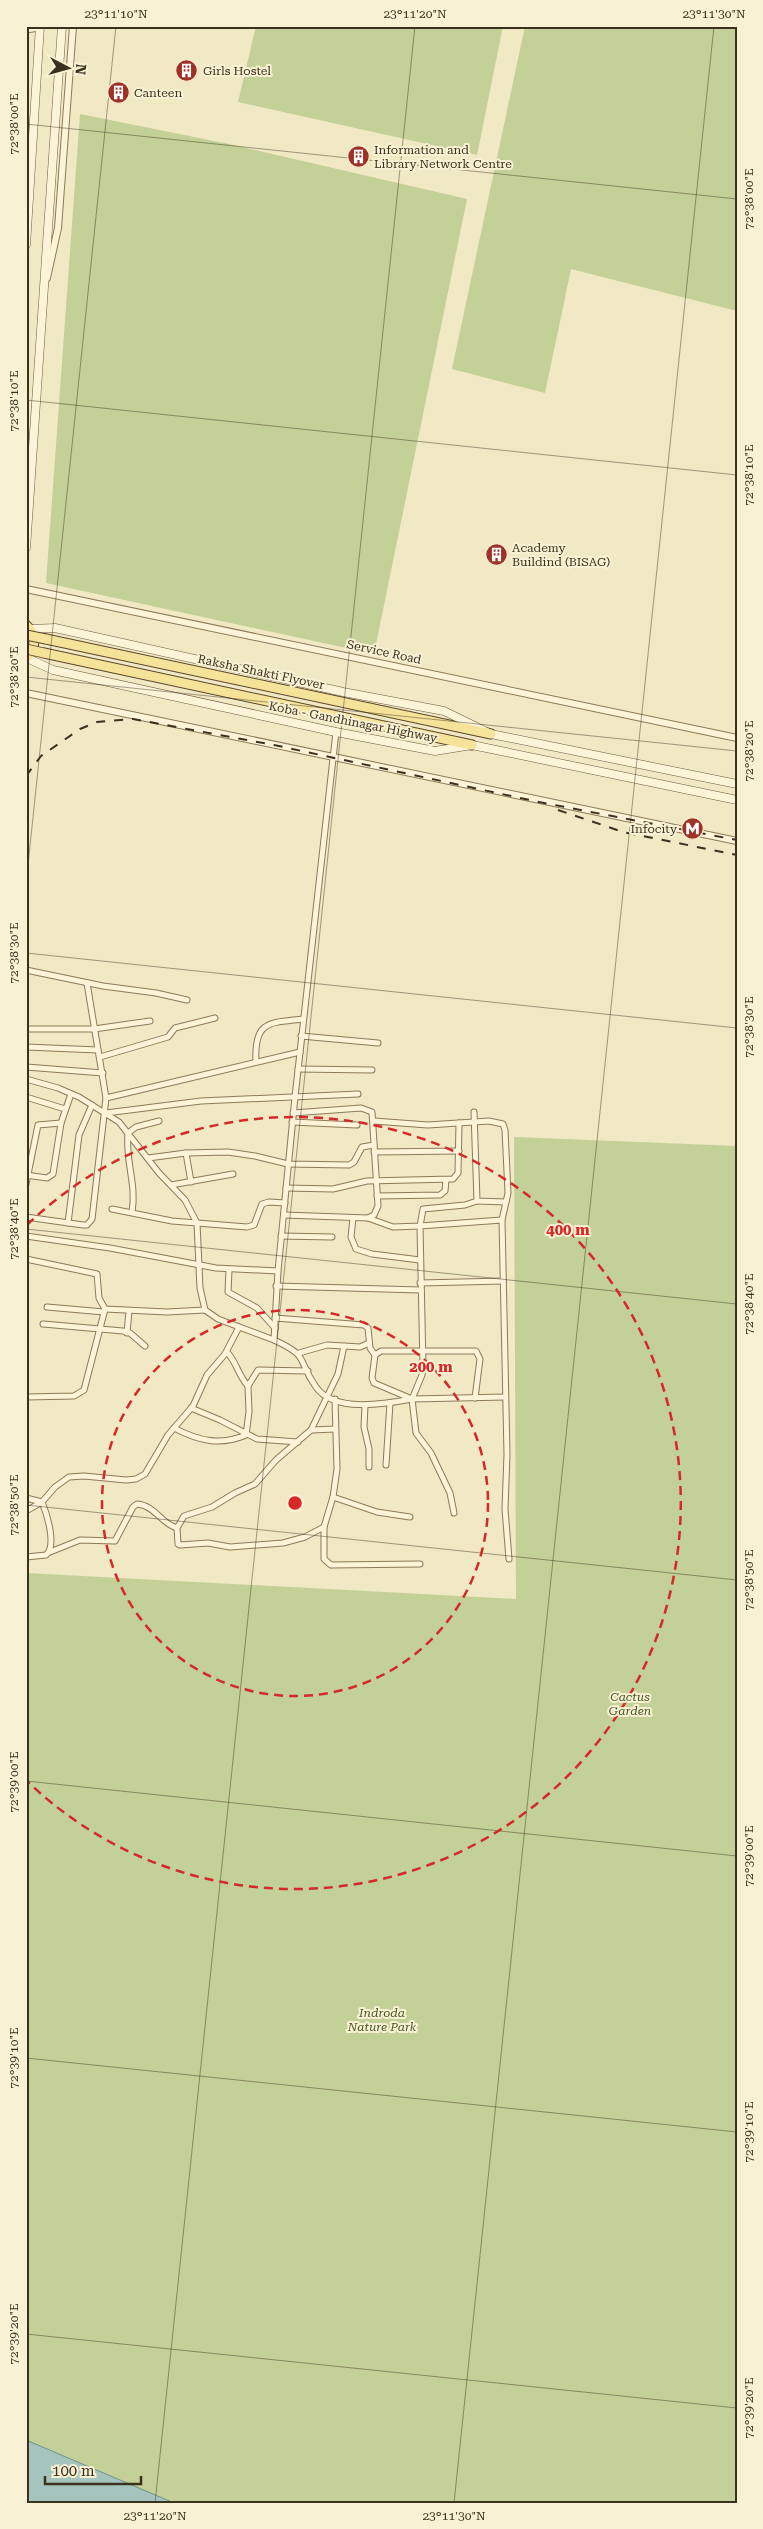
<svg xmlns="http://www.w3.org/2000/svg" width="763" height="2529" font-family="'Roboto Serif',serif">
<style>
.green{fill:#c3d097}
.water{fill:#a6c4be;stroke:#6c938d}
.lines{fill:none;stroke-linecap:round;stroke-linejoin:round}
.minor-casing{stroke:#8d7a59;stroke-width:7}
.tertiary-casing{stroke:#8d7a59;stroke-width:8}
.secondary-casing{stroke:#6f5b3c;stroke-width:9}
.primary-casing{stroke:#5a472d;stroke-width:11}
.minor{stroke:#fbf4d8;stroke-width:5}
.tertiary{stroke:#fbf4d8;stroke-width:6}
.secondary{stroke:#fbf4d8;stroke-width:8}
.primary{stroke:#f5e39a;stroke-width:9}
.rail{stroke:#3c301e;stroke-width:2;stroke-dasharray:9 9;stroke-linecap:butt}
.primary-bridge-casing{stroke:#5a472d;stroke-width:11;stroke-linecap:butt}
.primary-bridge{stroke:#f5e39a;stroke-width:9}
.ticks{fill:none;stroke:#3c301e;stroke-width:1;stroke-opacity:0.45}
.ring{fill:none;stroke:#d62828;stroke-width:2.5;stroke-dasharray:9 6}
.labels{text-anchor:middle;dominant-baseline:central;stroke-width:4;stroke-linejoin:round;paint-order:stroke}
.poi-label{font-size:12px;fill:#3c301e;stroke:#f8f1d4;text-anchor:start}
.street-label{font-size:12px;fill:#3c301e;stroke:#f8f1d4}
.park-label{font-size:12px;font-style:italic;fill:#465923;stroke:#f8f1d4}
.centre{fill:#d62828;stroke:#f8f1d4;stroke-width:2.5}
.ring-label{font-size:15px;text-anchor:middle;font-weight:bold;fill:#d62828;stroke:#f8f1d4;stroke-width:4;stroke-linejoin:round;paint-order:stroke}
.neatline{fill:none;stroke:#3c301e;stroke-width:2}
.ticks-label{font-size:12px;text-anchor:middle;fill:#3c301e}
</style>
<rect width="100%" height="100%" fill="#f1e8c4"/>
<!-- green -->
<g class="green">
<path d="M256,26H503L477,155L238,102Z"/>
<path d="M525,26H737V311L571,269L545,393L452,369Z"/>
<path d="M80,114L229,144L467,199L374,654L46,583Z"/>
<path d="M514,1137L737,1146V2503H174L26,2440V1573L516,1599Z"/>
</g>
<!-- water -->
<path class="water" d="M26,2440L174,2503H26Z"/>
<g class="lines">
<defs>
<g id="minor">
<path d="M26,30L39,28"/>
<path d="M336,732L295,1097L278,1271L274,1340C311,1357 296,1359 316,1387C334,1413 385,1404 412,1399L422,1375L423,1367L420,1226L502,1220L507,1454L505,1509L509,1559"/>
<path d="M26,970L103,986L156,993L187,1000"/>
<path d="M26,1029H94L150,1021"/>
<path d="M301,1036L378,1043"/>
<path d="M26,1047L98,1050"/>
<path d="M100,1057L168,1037L175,1028L215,1018"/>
<path d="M256,1061C254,1020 270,1023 303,1019"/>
<path d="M26,1067L103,1073"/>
<path d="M298,1069L372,1070"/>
<path d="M26,1079L58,1088L79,1097L119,1122L159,1173L185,1200L197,1223L200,1288L205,1310L218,1319L274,1340"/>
<path d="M26,1097L65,1109"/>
<path d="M106,1098L300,1052"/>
<path d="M474,1112L477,1201L506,1202"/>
<path d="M106,1113L201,1101L358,1094"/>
<path d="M293,1113L361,1108L372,1112L378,1206L374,1215L368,1218"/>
<path d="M374,1121L428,1125L489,1121L503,1124L505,1130L508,1193L502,1220"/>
<path d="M292,1122L357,1125"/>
<path d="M374,1152L459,1151"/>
<path d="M186,1153L191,1182"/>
<path d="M148,1158L186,1153L228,1152L255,1156L288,1164L349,1165L354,1162L362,1147L374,1145"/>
<path d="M26,1175L47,1178L53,1174L61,1123L71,1094"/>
<path d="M26,1184L38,1125L61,1123"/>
<path d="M171,1185L233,1174"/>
<path d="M286,1188L333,1189L367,1181L453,1179L458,1173L459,1123"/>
<path d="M377,1196L440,1195L445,1191L446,1180"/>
<path d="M112,1209L172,1221L247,1227L254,1225L262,1204L269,1202L285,1203"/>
<path d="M132,1212C137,1185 125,1161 128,1133L136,1127L159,1121"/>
<path d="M284,1215L368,1218L393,1227L420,1226L423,1209L465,1205L477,1201"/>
<path d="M26,1217L83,1225H87L92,1219L106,1098L87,983"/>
<path d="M353,1218L351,1237L356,1249L372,1254L420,1260"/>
<path d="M68,1223L79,1135L92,1105"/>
<path d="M26,1236L110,1248L216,1268L278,1271"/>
<path d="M281,1236L332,1237"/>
<path d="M26,1259L97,1274L99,1298L105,1309L167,1312L205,1310"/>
<path d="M229,1270L228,1292L257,1308L275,1328"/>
<path d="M420,1283L503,1281"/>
<path d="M276,1286L420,1290"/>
<path d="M47,1307L104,1312"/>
<path d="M275,1318L364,1325L368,1328L370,1348L375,1355"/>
<path d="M43,1324L123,1331L130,1333L145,1346"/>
<path d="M127,1333L129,1311"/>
<path d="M299,1353L327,1345L360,1347L369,1343"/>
<path d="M248,1386L258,1370L308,1371"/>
<path d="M26,1397L74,1396L84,1390L105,1309"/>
<path d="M335,1399L337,1469L333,1497L324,1527V1559L331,1565L420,1564"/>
<path d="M412,1399L505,1397"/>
<path d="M365,1405L364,1427L369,1449V1467"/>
<path d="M191,1408L220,1420L257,1439L298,1442"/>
<path d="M174,1428C199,1441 220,1446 246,1435L249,1412L248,1386C238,1375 237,1363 227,1352"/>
<path d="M311,1430L335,1429"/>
<path d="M386,1465L390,1403"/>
<path d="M333,1497L377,1512L410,1517"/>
<path d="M26,1498L42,1502C47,1514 57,1546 46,1555L26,1557"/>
<path d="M26,1511L42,1502L55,1487L69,1477L84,1476L126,1480L136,1479L145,1474L168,1435L193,1406L207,1375L225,1354L239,1327"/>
<path d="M454,1513L450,1493L431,1453L416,1433L412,1399L374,1383L372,1378L375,1355L381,1351H476L480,1359L475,1398"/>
<path d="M324,1527L305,1537L283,1543L230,1547L208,1543L180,1545L178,1544L177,1528L184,1516L212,1507L235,1493L255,1484L276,1460L311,1430L338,1374L344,1346"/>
<path d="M50,1552L80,1540L115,1541L133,1507L137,1504C156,1506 160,1523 177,1528"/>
</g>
<g id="tertiary">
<path d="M47,278L58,228L73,26"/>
<path d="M26,589L737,738"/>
<path d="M26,693L737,841"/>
</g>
<g id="secondary">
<path d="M26,245L40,26"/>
<path d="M26,548L62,26"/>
<path d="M30,629L55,628L343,692L444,711L491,734L737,784"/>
<path d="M27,658L53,670L336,732L435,751L472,745L737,800"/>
</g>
<g id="primary">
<path d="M26,625C36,634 37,648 26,658"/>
<path d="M46,639L491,734"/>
<path d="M44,653L472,745"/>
</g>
</defs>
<!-- minor casing -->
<use href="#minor" class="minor-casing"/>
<!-- tertiary casing -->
<use href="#tertiary" class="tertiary-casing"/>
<!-- secondary casing -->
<use href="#secondary" class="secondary-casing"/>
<!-- primary casing -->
<use href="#primary" class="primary-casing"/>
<!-- minor -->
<use href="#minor" class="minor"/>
<!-- tertiary -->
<use href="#tertiary" class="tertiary"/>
<!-- secondary -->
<use href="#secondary" class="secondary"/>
<!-- primary -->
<use href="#primary" class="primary"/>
<!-- rail -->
<g class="rail">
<path d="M26,776L41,756L80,729L97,722L133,719L274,745L539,802L737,840"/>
<path d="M558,810L623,832L737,855"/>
</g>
<defs>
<g id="primary-bridge">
<path d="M26,635L46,639"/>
<path d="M26,649L44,653"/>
</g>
</defs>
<!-- primary-bridge casing -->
<use href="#primary-bridge" class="primary-bridge-casing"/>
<!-- primary-bridge -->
<use href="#primary-bridge" class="primary-bridge"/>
</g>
<!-- ticks -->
<path class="ticks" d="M26,124L737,199M26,400L737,475M26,677L737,751M26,884L116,26M26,953L737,1028M26,1229L737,1304M26,1505L737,1580M26,1781L737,1856M26,2058L737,2132M26,2334L737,2408M155,2503L415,26M454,2503L714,26"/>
<!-- distance rings -->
<g class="ring">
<circle cx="295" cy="1503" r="193"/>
<path d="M27 1225A386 386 0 1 1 27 1781"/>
</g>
<!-- icons -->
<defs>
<symbol id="building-disc" viewBox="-11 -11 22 22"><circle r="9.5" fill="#9f3226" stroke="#f8f1d4"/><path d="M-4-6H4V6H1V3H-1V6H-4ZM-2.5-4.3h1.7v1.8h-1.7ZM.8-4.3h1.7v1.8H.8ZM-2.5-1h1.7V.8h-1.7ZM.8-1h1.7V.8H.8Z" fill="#fff"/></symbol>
<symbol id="metro-disc" viewBox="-11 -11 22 22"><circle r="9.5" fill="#9f3226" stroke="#f8f1d4"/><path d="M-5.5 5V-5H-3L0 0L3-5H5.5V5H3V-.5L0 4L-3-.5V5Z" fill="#fff"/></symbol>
</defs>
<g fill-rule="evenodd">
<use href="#building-disc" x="174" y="58" width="25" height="25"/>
<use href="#building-disc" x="106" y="80" width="25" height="25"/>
<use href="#building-disc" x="346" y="144" width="25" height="25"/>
<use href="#building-disc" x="484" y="542" width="25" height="25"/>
<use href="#metro-disc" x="680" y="816" width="25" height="25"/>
</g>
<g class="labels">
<!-- poi labels -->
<g class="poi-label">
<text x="203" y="71">Girls Hostel</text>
<text x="134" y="93">Canteen</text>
<text x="374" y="150">Information and<tspan x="374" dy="14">Library Network Centre</tspan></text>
<text x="512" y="548">Academy<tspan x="512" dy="14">Buildind (BISAG)</tspan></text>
<text x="677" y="829" text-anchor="end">Infocity</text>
</g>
<!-- street labels -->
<g class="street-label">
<text transform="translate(384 652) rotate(12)">Service Road</text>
<text transform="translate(261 672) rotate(12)">Raksha Shakti Flyover</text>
<text transform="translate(353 722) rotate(11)">Koba - Gandhinagar Highway</text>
</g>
<!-- park labels -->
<g class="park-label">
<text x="630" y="1697">Cactus<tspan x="630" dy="14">Garden</tspan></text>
<text x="382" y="2013">Indroda<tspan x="382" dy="14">Nature Park</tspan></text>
</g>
</g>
<circle cx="295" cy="1503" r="8" class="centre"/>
<g class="ring-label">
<text x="568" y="1235">400 m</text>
<text x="431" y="1372">200 m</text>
</g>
<!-- border -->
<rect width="763" height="2529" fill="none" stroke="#f8f1d4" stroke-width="55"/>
<!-- north arrow -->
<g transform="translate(68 68) rotate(96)" stroke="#f8f1d4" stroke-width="4" paint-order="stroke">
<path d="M0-4L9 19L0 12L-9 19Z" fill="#3c301e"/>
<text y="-8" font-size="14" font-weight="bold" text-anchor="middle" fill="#3c301e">N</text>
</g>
<!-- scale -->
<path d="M45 2476v8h96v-8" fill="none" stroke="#3c301e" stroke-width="2.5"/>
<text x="52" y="2476" font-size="15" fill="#3c301e" stroke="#f8f1d4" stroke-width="4" paint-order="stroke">100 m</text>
<rect x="28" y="28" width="708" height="2474" class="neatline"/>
<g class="ticks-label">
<text x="116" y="18">23°11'10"N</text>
<text x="415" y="18">23°11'20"N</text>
<text x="714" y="18">23°11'30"N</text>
<text transform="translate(14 124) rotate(-90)" y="4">72°38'00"E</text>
<text transform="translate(749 199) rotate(-90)" y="4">72°38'00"E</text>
<text transform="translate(14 401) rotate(-90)" y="4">72°38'10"E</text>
<text transform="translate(749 475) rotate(-90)" y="4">72°38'10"E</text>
<text transform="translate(14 677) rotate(-90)" y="4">72°38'20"E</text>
<text transform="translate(749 751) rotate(-90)" y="4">72°38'20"E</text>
<text transform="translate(14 953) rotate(-90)" y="4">72°38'30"E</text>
<text transform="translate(749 1027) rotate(-90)" y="4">72°38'30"E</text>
<text transform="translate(14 1229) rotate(-90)" y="4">72°38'40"E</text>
<text transform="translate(749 1304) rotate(-90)" y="4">72°38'40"E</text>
<text transform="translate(14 1505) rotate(-90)" y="4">72°38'50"E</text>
<text transform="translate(749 1580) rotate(-90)" y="4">72°38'50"E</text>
<text transform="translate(14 1782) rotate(-90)" y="4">72°39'00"E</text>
<text transform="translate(749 1856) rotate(-90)" y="4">72°39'00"E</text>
<text transform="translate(14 2058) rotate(-90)" y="4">72°39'10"E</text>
<text transform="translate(749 2132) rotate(-90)" y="4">72°39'10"E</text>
<text transform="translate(14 2334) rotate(-90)" y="4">72°39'20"E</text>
<text transform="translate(749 2408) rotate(-90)" y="4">72°39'20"E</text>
<text x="155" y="2520">23°11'20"N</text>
<text x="454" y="2520">23°11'30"N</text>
</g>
</svg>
